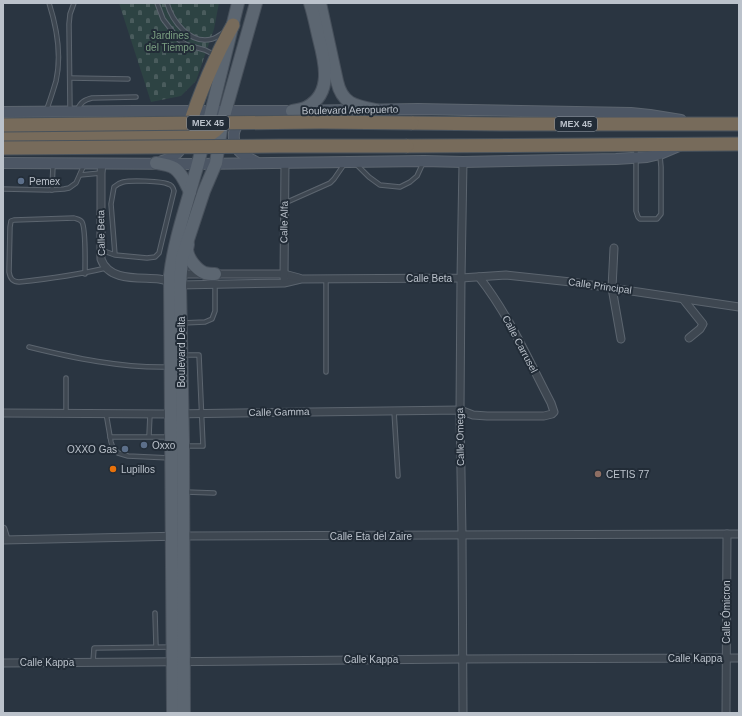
<svg xmlns="http://www.w3.org/2000/svg" width="742" height="716" font-family="Arial,sans-serif">
<style>
.cemetery{fill:url(#cemetery-stones)}
.lines{fill:none;stroke-linecap:round;stroke-linejoin:round}
.lane-casing{stroke:#5c656f;stroke-width:5.5}
.street-casing{stroke:#5c656f;stroke-width:9}
.secondary-casing{stroke:#5c656f;stroke-width:12}
.primary-casing{stroke:#47505b;stroke-width:14}
.highway-casing{stroke:#48525c;stroke-width:15}
.lane{stroke:#3e4751;stroke-width:3.5}
.street{stroke:#3e4751;stroke-width:7}
.secondary{stroke:#4c5664;stroke-width:10}
.primary{stroke:#5c6671;stroke-width:12}
.highway{stroke:#776b5b;stroke-width:13}
.highway-bridge-casing{stroke:#48525c;stroke-width:15;stroke-linecap:butt}
.highway-bridge{stroke:#776b5b;stroke-width:13}
.service-dot{fill:#5c6f8a;stroke:#222c37;stroke-width:1.5}
.food-dot{fill:#e8710a;stroke:#222c37;stroke-width:1.5}
.education-dot{fill:#8d6e63;stroke:#222c37;stroke-width:1.5}
.labels{text-anchor:middle;dominant-baseline:central;stroke-width:4;stroke-linejoin:round;paint-order:stroke}
.shield{fill:#222c37;stroke:#8d959f;stroke-width:1}
.shield-label{font-size:9px;font-weight:bold;fill:#bbc2cb}
.park-label{font-size:10px;fill:#7b9f82;stroke:#222c37}
.street-label{font-size:10px;fill:#bbc2cb;stroke:#222c37}
.poi-label{font-size:10px;fill:#bbc2cb;stroke:#222c37;text-anchor:start}
</style>
<defs>
<pattern id="cemetery-stones" width="16" height="16" patternUnits="userSpaceOnUse"><rect width="16" height="16" fill="#2d4343"/><path d="M2 7V4a2 2 0 0 1 4 0v3zM10 15v-3a2 2 0 0 1 4 0v3z" fill="#4a5c5d"/></pattern>
</defs>
<rect width="100%" height="100%" fill="#2a3541"/>
<!-- cemetery -->
<path class="cemetery" d="M119,3H219L214,29L196,81L181,96L151,102Z"/>
<g class="lines">
<defs>
<g id="lane">
<path d="M157,3L163,19L179,40L187,45L205,50L215,55"/>
<path d="M167,3C172,21 190,45 212,39C216,38 220,35 223,33"/>
<path d="M70,78L128,79"/>
<path d="M70,110L69,24L70,14L74,3"/>
<path d="M77,110C81,102 84,100 92,98L136,97"/>
<path d="M46,111C50,101 53,91 56,81C62,54 57,28 49,3"/>
<path d="M636,148V211L638,217L640,219H657L661,214V167L660,156"/>
<path d="M357,165L369,177L380,185L400,187L410,182L417,176L423,163"/>
<path d="M80,175L101,173"/>
<path d="M3,189L48,190L64,189L69,188L76,183L84,165"/>
<path d="M52,190L53,165"/>
<path d="M285,203L330,183L334,179L345,163"/>
<path d="M101,250L115,255L147,258L155,257L159,253L174,191C173,187 172,185 168,184C162,181 130,180 123,182C119,183 117,184 114,187L111,204L115,255"/>
<path d="M85,274C85,264 86,229 82,222C80,219 77,219 74,218L14,220L11,221L10,227L9,272C10,278 12,282 19,282C48,279 77,275 106,268"/>
<path d="M326,279V372"/>
<path d="M182,323L205,322L212,319L215,311V284"/>
<path d="M29,347C74,358 121,368 168,367"/>
<path d="M184,355H199L203,446H185"/>
<path d="M66,378V413"/>
<path d="M394,411L398,476"/>
<path d="M106,413L111,442L113,448L118,453L128,456L170,458"/>
<path d="M149,436L150,414"/>
<path d="M110,437H169"/>
<path d="M186,492L214,493"/>
<path d="M155,613L156,647"/>
<path d="M93,662L94,648L171,647"/>
</g>
<g id="street">
<path d="M102,163L101,173V259C109,282 140,277 159,279C166,280 173,283 180,285L284,283L301,279L461,278L506,275L571,282L739,307"/>
<path d="M614,248L612,288L621,339"/>
<path d="M178,274H284L299,278"/>
<path d="M284,278L285,162"/>
<path d="M683,299L703,324L700,329L689,338"/>
<path d="M3,413L171,414L460,410L473,415L487,416H544L552,414L554,412L551,403C529,361 509,315 479,277"/>
<path d="M3,529L6,539"/>
<path d="M3,540L183,536L739,534"/>
<path d="M3,663L143,662L462,659L739,658"/>
<path d="M463,713L462,535L460,410L461,278L463,162"/>
<path d="M726,713L727,534"/>
</g>
<g id="secondary">
<path d="M3,112L135,111H292L418,109L631,113L650,115L681,120"/>
<path d="M242,120C238,124 235,127 234,133C232,150 243,155 256,162"/>
<path d="M162,161C173,158 181,153 184,141"/>
<path d="M3,163L198,164L424,161L463,162L616,159L647,157L660,154L679,146"/>
</g>
<g id="primary">
<path d="M320,3L337,81C342,104 355,106 376,110"/>
<path d="M292,111C297,110 303,109 307,107C333,93 325,62 319,39C316,27 314,15 310,3"/>
<path d="M156,163C162,164 169,165 174,168C182,173 186,184 190,192"/>
<path d="M188,244C188,246 187,248 187,250C188,259 197,270 205,273C208,274 212,274 215,274"/>
<path d="M173,713L170,275C174,241 186,207 195,174C201,155 204,135 210,117L238,3"/>
<path d="M184,713L183,440L180,285L182,258L204,191L216,163L222,123L256,3"/>
</g>
<g id="highway">
<path d="M412,123L501,124H739"/>
<path d="M187,132C199,95 214,58 233,25"/>
<path d="M3,136L186,134C203,135 211,139 222,123"/>
<path d="M407,146L739,144"/>
</g>
</defs>
<!-- lane casing -->
<use href="#lane" class="lane-casing"/>
<!-- street casing -->
<use href="#street" class="street-casing"/>
<!-- secondary casing -->
<use href="#secondary" class="secondary-casing"/>
<!-- primary casing -->
<use href="#primary" class="primary-casing"/>
<!-- highway casing -->
<use href="#highway" class="highway-casing"/>
<!-- lane -->
<use href="#lane" class="lane"/>
<!-- street -->
<use href="#street" class="street"/>
<!-- secondary -->
<use href="#secondary" class="secondary"/>
<!-- primary -->
<use href="#primary" class="primary"/>
<!-- highway -->
<use href="#highway" class="highway"/>
<defs>
<g id="highway-bridge">
<path d="M3,125L321,122L412,123"/>
<path d="M3,148L279,146H407"/>
</g>
</defs>
<!-- highway-bridge casing -->
<use href="#highway-bridge" class="highway-bridge-casing"/>
<!-- highway-bridge -->
<use href="#highway-bridge" class="highway-bridge"/>
</g>
<!-- markers -->
<g class="service-dot">
<circle cx="21" cy="181" r="4"/>
<circle cx="144" cy="445" r="4"/>
<circle cx="125" cy="449" r="4"/>
</g>
<circle class="food-dot" cx="113" cy="469" r="4"/>
<circle class="education-dot" cx="598" cy="474" r="4"/>
<g class="labels">
<!-- shield labels -->
<g class="shield">
<rect x="187" y="116" width="42" height="14" rx="3"/>
<rect x="555" y="117" width="42" height="14" rx="3"/>
</g>
<g class="shield-label">
<text x="208" y="123">MEX 45</text>
<text x="576" y="124">MEX 45</text>
</g>
<!-- park labels -->
<g class="park-label">
<text x="170" y="35">Jardines<tspan x="170" dy="12">del Tiempo</tspan></text>
</g>
<!-- street labels -->
<g class="street-label">
<text transform="translate(350 110) rotate(-1)">Boulevard Aeropuerto</text>
<text transform="translate(284 222) rotate(-89)">Calle Alfa</text>
<text transform="translate(101 233) rotate(-91)">Calle Beta</text>
<text x="429" y="278">Calle Beta</text>
<text transform="translate(600 286) rotate(8)">Calle Principal</text>
<text transform="translate(520 344) rotate(62)">Calle Carrusel</text>
<text transform="translate(181 352) rotate(-90)">Boulevard Delta</text>
<text transform="translate(279 412) rotate(-1)">Calle Gamma</text>
<text transform="translate(460 437) rotate(-91)">Calle Omega</text>
<text x="371" y="536">Calle Eta del Zaire</text>
<text transform="translate(726 612) rotate(-90)">Calle Ómicron</text>
<text x="695" y="658">Calle Kappa</text>
<text x="371" y="659">Calle Kappa</text>
<text x="47" y="662">Calle Kappa</text>
</g>
<!-- poi labels -->
<g class="poi-label">
<text x="29" y="181">Pemex</text>
<text x="152" y="445">Oxxo</text>
<text x="117" y="449" text-anchor="end">OXXO Gas</text>
<text x="121" y="469">Lupillos</text>
<text x="606" y="474">CETIS 77</text>
</g>
</g>
<!-- border -->
<rect width="742" height="716" fill="none" stroke="#bbc2cb" stroke-width="8"/>
</svg>
